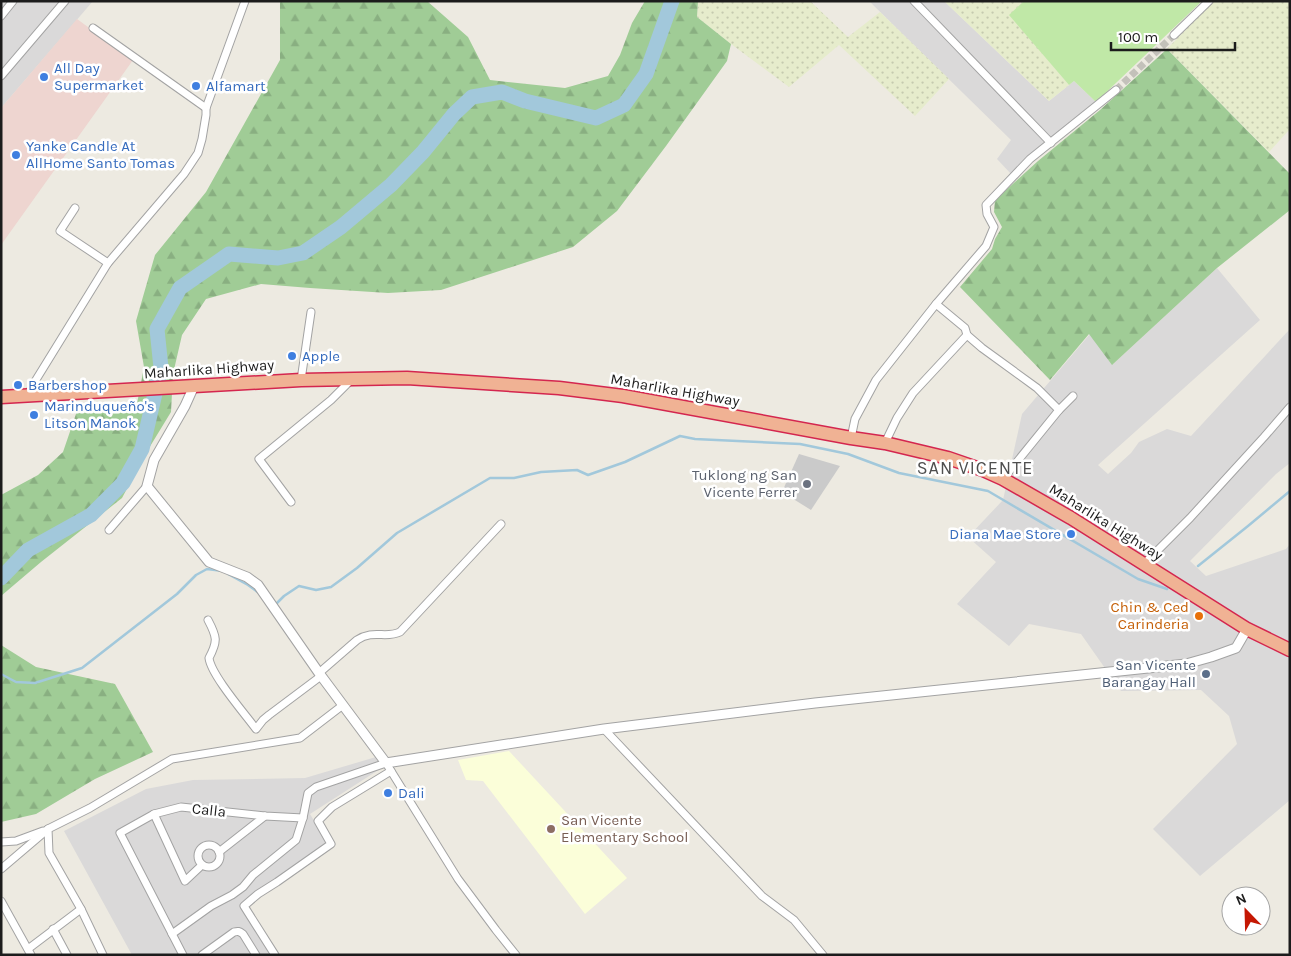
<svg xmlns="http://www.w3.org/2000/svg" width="1291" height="956" font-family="Karla,sans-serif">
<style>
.residential{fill:#dad9d9}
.commercial{fill:#eed5d0}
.education{fill:#fbfed9}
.religious{fill:#cacaca}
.farmland{fill:url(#farmland-dots)}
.grass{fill:#c0e8a7}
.forest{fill:url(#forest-firs)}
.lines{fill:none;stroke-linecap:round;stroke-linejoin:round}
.stream{stroke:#a2c8db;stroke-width:2.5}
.river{stroke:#a2c8db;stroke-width:15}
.minor-tunnel{stroke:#c3c1ba;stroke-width:7;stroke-dasharray:7 3.5;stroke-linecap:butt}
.minor-casing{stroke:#a3a3a3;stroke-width:9}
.tertiary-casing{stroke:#a3a3a3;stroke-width:11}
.trunk-casing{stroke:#d4264f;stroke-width:15}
.minor{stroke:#fff;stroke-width:7}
.tertiary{stroke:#fff;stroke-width:9}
.trunk{stroke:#f0b294;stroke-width:12}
.shop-dot{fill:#3f7fe0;stroke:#fff;stroke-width:2}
.worship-dot{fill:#6b7280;stroke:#fff;stroke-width:2}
.food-dot{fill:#e8710a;stroke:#fff;stroke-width:2}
.service-dot{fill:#5c6f8a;stroke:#fff;stroke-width:2}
.education-dot{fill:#8d6e63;stroke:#fff;stroke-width:2}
.labels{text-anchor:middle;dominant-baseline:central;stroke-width:5;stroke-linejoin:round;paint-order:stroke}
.shop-label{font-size:15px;fill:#366cbe;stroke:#fff;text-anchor:start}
.street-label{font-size:15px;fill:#1c1c1c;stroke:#fff}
.worship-label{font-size:15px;fill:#5b616d;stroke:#fff;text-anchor:end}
.food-label{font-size:15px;fill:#c56008;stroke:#fff;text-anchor:end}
.service-label{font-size:15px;fill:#4e5e75;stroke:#fff;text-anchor:end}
.education-label{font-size:15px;fill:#785e54;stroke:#fff;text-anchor:start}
.quarter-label{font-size:18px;letter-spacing:1px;fill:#4f4f4f;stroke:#fff}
</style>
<defs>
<pattern id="farmland-dots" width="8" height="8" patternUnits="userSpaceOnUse" patternTransform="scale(1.25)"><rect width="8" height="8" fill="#e6eccc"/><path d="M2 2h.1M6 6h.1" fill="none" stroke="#c5caaf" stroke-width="1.8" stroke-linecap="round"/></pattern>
<pattern id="forest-firs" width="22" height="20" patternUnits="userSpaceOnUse" patternTransform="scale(1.25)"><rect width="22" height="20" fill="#a0cc96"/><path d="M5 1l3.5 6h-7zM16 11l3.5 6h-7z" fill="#89af81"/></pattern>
</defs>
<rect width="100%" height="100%" fill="#edeae1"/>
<!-- residential -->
<g class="residential">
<path d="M1,1H93L1,108Z"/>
<path d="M869,1H944L1049,101L1074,81L1096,102L1012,175L997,159L1011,140Z"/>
<path d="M1217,268L1260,320L1098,465L1108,474L1131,453L1139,442L1167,429L1191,436L1290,329V463L1276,474L1190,561L1206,576L1286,549L1290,544V800L1200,876L1153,829L1237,744L1229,716L1201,690L1121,691L1081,634L1029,624L1009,646L957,604L996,562L968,537L1003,500L1022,414L1090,334L1113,364Z"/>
<path d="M376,757L380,769L310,814L327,842L310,858L242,903L244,909L273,955H132L64,831L146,789L193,780L305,778Z"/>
</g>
<!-- commercial -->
<path class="commercial" d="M77,19L133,60L1,245V108Z"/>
<!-- education -->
<path class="education" d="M509,751L627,878L585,914L483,781L466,780L458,760Z"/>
<!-- religious -->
<path class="religious" d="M799,454L840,466L811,510L782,492Z"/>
<!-- farmland -->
<g class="farmland">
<path d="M698,1H810L848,37L880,12L949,79L915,116L839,45L789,87L731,44L697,17Z"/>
<path d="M944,1H1024L1010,15L1069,85L1049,101Z"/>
<path d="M1214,1H1290V129L1269,152L1167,49Z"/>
</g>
<!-- grass -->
<path class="grass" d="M1024,1H1202L1096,102L1074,81L1069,85L1009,15Z"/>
<!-- forest -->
<g class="forest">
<path d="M280,1H427L468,37L490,80L565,88L608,76L620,55L632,23L645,1H698L697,17L731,44L727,61L666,146L617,211L573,247L441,290L388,293L310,288L261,284L206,299L182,335L173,374L171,412L146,453L122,498L41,562L1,596V495L38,475L63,452L77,411L136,409L144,367L136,321L155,255L206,192L280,60Z"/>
<path d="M1167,49L1290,174V210L1217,268L1112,365L1089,334L1050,380L960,287L992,249L995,239L1002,227L994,212L995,200L1038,161L1100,110Z"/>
<path d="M1,645L36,667L115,684L153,752L95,779L36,814L1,822Z"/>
</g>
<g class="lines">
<!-- stream -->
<g class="stream">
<path d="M1198,566L1248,526L1290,491"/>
<path d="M228,574L248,585L259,593"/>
<path d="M274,603L276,604L284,596L299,586L316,590L331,587L357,568L397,533L490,478H514L541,472L577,470L588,475L625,462L680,436L695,439L800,444L848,454L899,473L988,491L1138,579L1167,589"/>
<path d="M1,674L16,682L35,683L82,668L177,594L196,575L207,569L223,571"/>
</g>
<!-- river -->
<path class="river" d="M1,578L28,550L91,515L123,483L142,449L161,368L157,329L180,288L229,254L278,258L303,253L341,227L391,185L423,152L454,114L472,97L502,92L525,101L596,118L624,105L646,74L672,1"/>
<!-- minor-tunnel -->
<path class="minor-tunnel" d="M1116,90L1174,35"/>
<defs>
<g id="minor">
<path d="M914,1L1051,143"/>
<path d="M1,16L13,1"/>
<path d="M93,28L206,108"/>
<path d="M1174,35L1209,1"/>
<path d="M1,76L65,1"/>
<path d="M75,208L60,231L108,263"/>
<path d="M936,304L965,328L967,335L982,348L1037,388L1059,410L1003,479"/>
<path d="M301,380L311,312"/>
<path d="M28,395L34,383L108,263L184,174L198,153L202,139L206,115V108L245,1"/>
<path d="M1059,410L1073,396"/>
<path d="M851,438L855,419L876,380L936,304L986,246L994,227L987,214L986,205L1030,159L1116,90"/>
<path d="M885,443L897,418L913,393L967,335"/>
<path d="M291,502L259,459L331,400L352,379"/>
<path d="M109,530L147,486"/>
<path d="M1144,564L1190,518L1264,437L1290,407"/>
<path d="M208,620C217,637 218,641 209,658C211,675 245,714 256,729L263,720L269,715L321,676"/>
<path d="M319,673L357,640C374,629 385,639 400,632L501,524"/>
<path d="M604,729L762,896L794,920L823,955"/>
<path d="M154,814L185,881L202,865"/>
<path d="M1,842L16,841L43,831"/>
<circle cx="209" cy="856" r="11"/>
<path d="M219,852L265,816"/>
<path d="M1,869L48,829"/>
<path d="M1,901L31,955"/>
<path d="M53,929L67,955"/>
<path d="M172,934L211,906L232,895L243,887L253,875L296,840L303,818L308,793L316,787L386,763L458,879L496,930L516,955"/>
<path d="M28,949L81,909"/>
<path d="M103,955L81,909L49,853L48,829L90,808L172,759L300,738L343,705"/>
<path d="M183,955L120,833L154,814L181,807L265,816L303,818"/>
<path d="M202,955L234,932C238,931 239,931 243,934L256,955"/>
<path d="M275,955L244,906L258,894L277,882L331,844L318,821L332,807L391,771"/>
</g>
<path id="tertiary" d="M194,386L185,406L154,460L147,486L209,562L247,577L258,585L319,673L386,763L604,729L815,703L1186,664L1211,657L1236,648L1247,629"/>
<path id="trunk" d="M1,397L301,380L407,378L559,388L623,396L851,438L885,443L948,458L983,470L1003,479L1071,518L1247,629L1290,650"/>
</defs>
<!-- minor casing -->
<use href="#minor" class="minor-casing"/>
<!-- tertiary casing -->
<use href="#tertiary" class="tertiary-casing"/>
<!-- trunk casing -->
<use href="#trunk" class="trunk-casing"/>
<!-- minor -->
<use href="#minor" class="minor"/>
<!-- tertiary -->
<use href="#tertiary" class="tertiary"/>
<!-- trunk -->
<use href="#trunk" class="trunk"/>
</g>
<!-- markers -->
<g class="shop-dot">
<circle cx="44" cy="77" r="5"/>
<circle cx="196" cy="86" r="5"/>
<circle cx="16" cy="155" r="5"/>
<circle cx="292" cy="356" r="5"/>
<circle cx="18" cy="385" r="5"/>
<circle cx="34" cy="415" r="5"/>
<circle cx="1071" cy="534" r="5"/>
<circle cx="388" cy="793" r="5"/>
</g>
<circle class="worship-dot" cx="807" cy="484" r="5"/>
<circle class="food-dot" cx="1199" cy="616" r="5"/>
<circle class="service-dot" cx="1206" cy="674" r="5"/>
<circle class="education-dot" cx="551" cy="829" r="5"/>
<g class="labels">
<!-- shop labels -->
<g class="shop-label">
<text x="54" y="68">All Day<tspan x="54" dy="17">Supermarket</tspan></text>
<text x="206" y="86">Alfamart</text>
<text x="26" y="146">Yanke Candle At<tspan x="26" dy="17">AllHome Santo Tomas</tspan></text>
<text x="302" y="356">Apple</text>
<text x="28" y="385">Barbershop</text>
<text x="44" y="406">Marinduqueño's<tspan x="44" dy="17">Litson Manok</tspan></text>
<text x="1061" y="534" text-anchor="end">Diana Mae Store</text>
<text x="398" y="793">Dali</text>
</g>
<!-- street labels -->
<g class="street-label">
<text transform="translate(209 369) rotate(-4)">Maharlika Highway</text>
<text transform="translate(675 390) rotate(10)">Maharlika Highway</text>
<text transform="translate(1106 522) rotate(32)">Maharlika Highway</text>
<text transform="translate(209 810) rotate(6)">Calla</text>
</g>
<!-- worship labels -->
<g class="worship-label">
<text x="797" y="475">Tuklong ng San<tspan x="797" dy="17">Vicente Ferrer</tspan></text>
</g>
<!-- food labels -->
<g class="food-label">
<text x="1189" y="607">Chin &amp; Ced<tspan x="1189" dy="17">Carinderia</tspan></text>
</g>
<!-- service labels -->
<g class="service-label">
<text x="1196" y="665">San Vicente<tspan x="1196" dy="17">Barangay Hall</tspan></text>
</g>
<!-- education labels -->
<g class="education-label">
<text x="561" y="820">San Vicente<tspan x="561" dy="17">Elementary School</tspan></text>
</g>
<!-- quarter labels -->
<g class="quarter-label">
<text x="975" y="468">SAN VICENTE</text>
</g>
</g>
<!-- border -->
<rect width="1291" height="956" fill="none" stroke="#1c1c1c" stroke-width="5"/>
<!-- north arrow -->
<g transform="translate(1246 911) rotate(337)"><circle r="24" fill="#ffffff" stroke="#a4a4a4"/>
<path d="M0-4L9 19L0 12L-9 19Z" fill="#c51703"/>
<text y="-8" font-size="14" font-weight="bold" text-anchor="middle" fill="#1c1c1c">N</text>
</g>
<!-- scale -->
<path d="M1111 42v8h124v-8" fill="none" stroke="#1c1c1c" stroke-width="2.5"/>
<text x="1118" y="42" font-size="15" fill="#1c1c1c" stroke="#ffffff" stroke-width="4" paint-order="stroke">100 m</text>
</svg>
